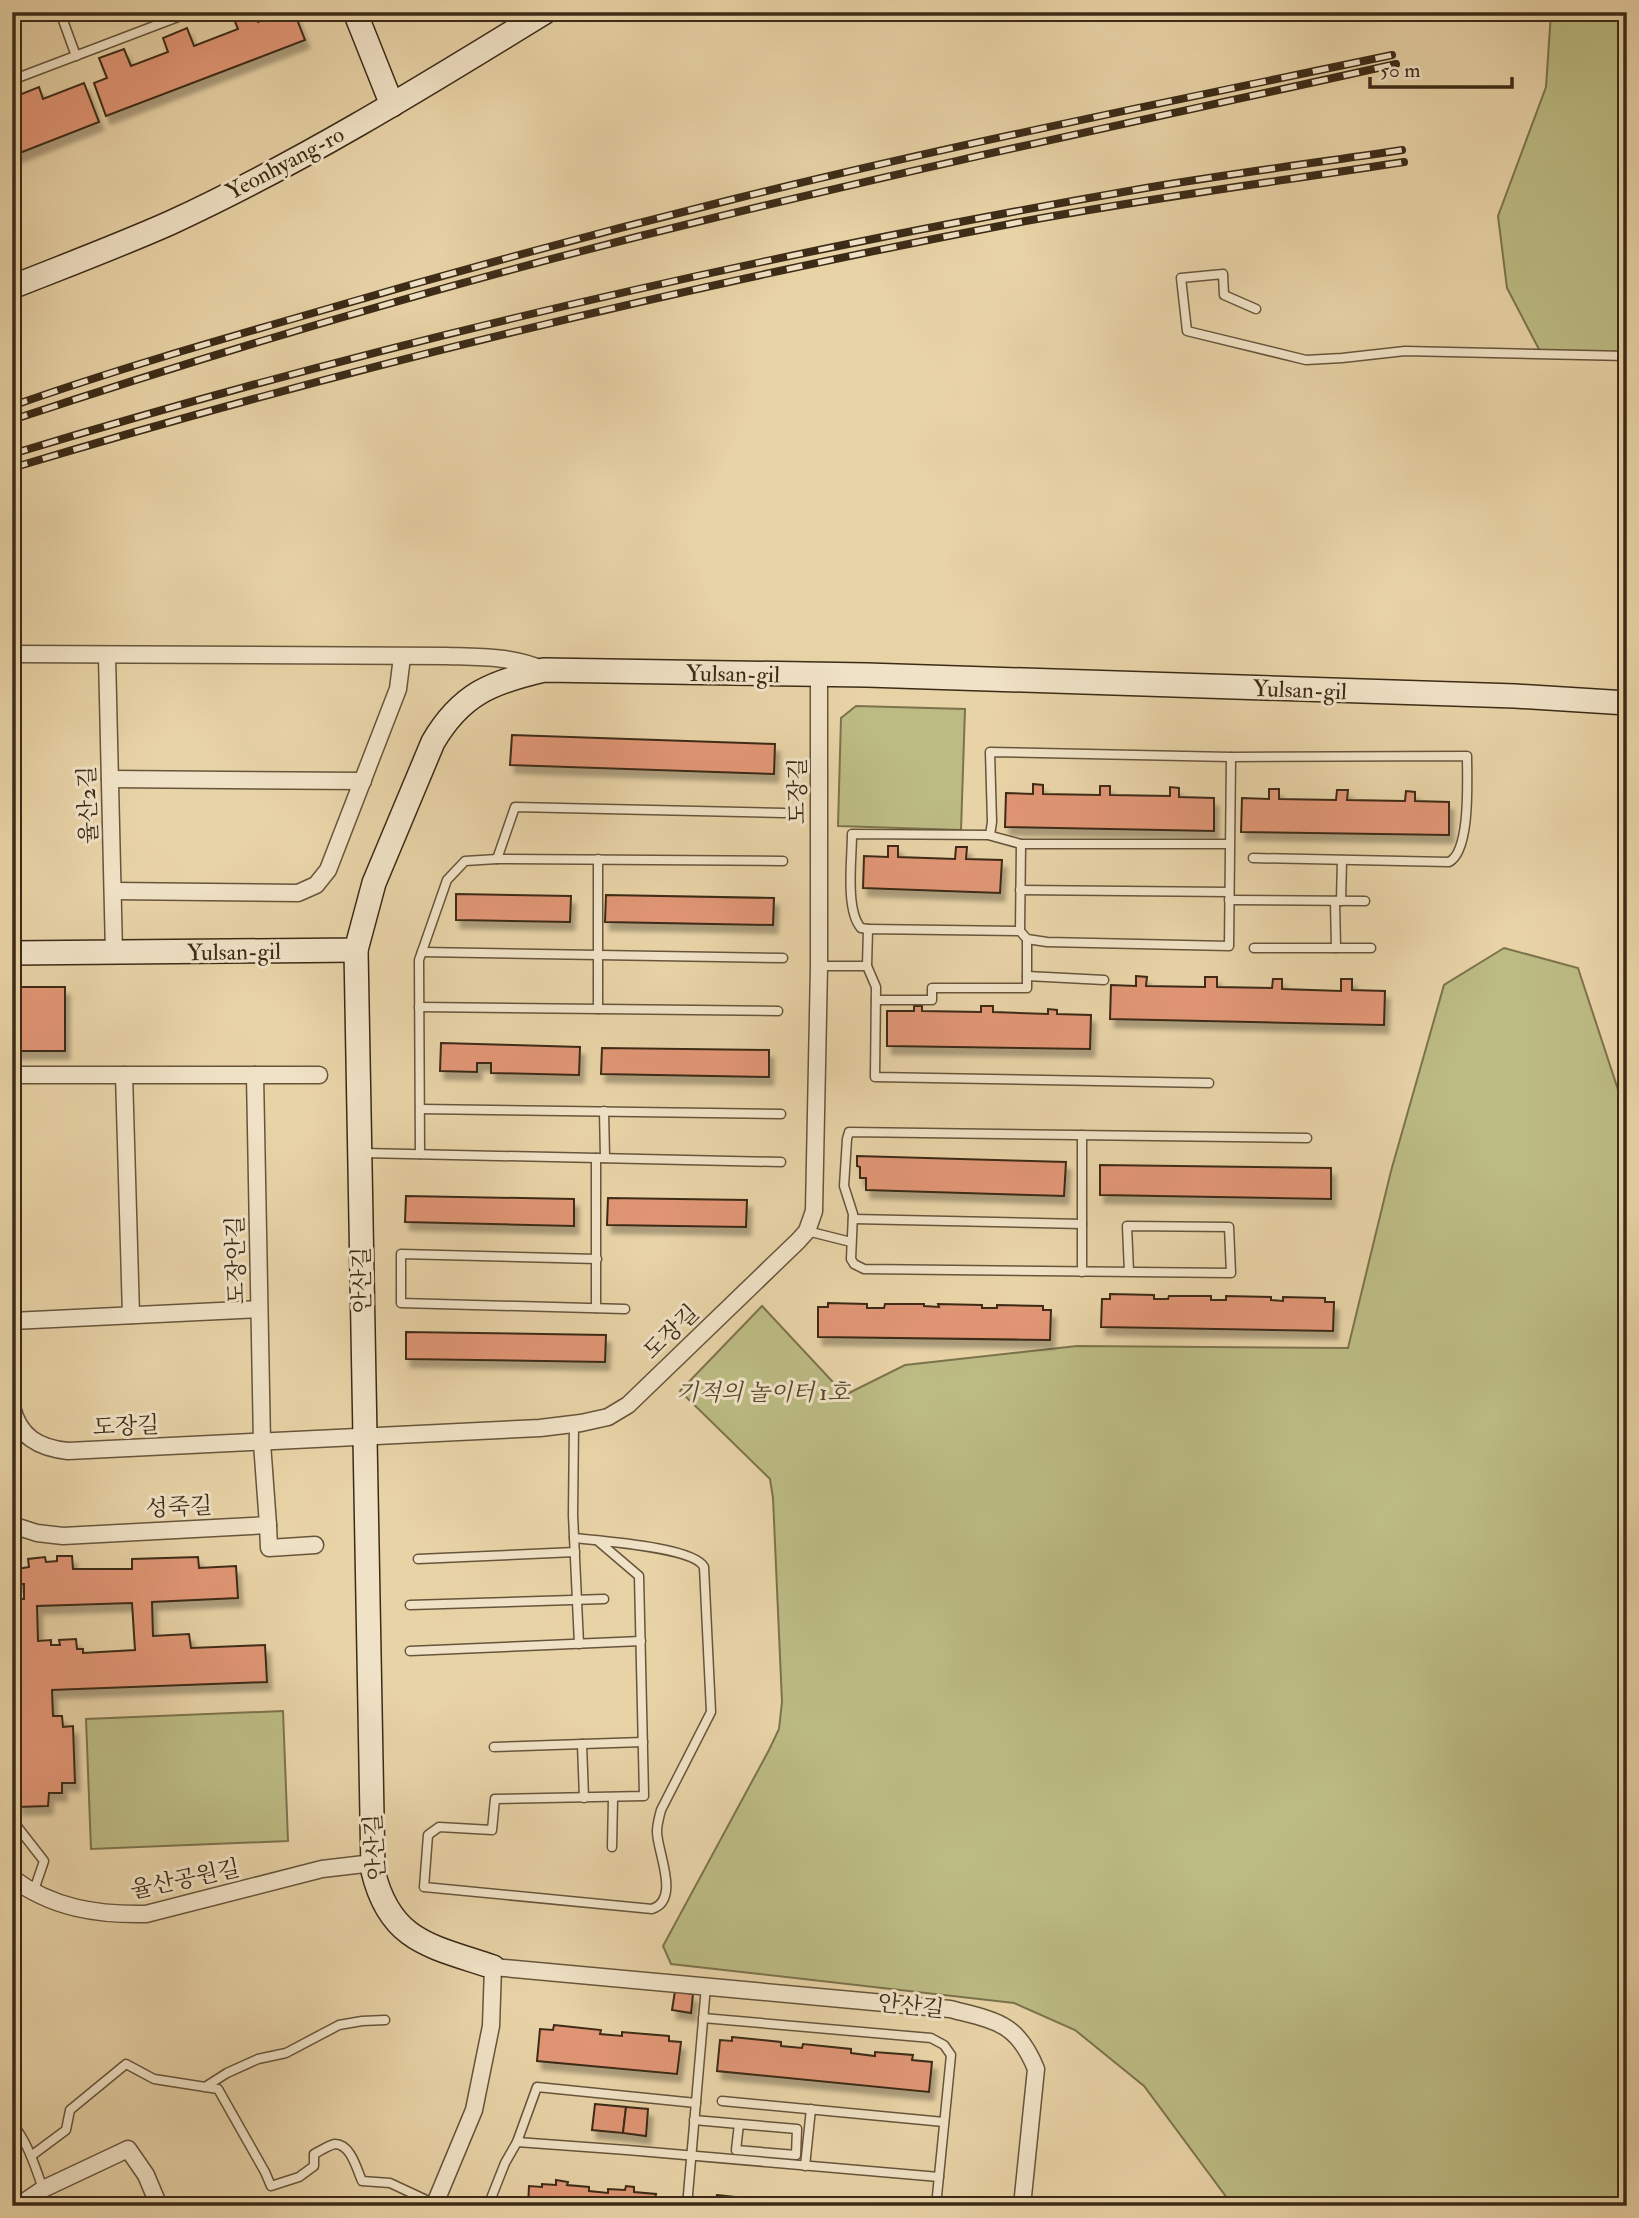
<svg xmlns="http://www.w3.org/2000/svg" width="1639" height="2218" font-family="'IM FELL Double Pica','Noto Serif KR',serif">
<style>
.green{fill:#bcbb83;stroke:#7c734d;stroke-width:2}
.building{fill:#e19675;stroke:#3c2b17;stroke-width:2;fill-rule:evenodd;filter:url(#shadow)}
.lines{fill:none;stroke-linecap:round;stroke-linejoin:round}
.lane-casing{stroke:#67553b;stroke-width:11}
.street-casing{stroke:#67553b;stroke-width:19}
.secondary-casing{stroke:#3c2b17;stroke-width:26}
.lane{stroke:#f0e2c6;stroke-width:8}
.street{stroke:#f0e2c6;stroke-width:16}
.secondary{stroke:#f0e2c6;stroke-width:23}
.rail-casing{stroke:#3c2b17;stroke-width:8}
.rail{stroke:#f0e2c6;stroke-width:5;stroke-dasharray:16;stroke-linecap:butt}
.labels{text-anchor:middle;dominant-baseline:central;stroke-width:6;stroke-linejoin:round;paint-order:stroke}
.street-label{font-size:23px;fill:#3c2b17;stroke:#f0e2c6}
.park-label{font-size:23px;font-style:italic;fill:#56482d;stroke:#f0e2c6}
</style>
<defs>
<filter id="shadow"><feDropShadow dx="4.5" dy="8" stdDeviation="2" flood-color="#0004"/></filter>
</defs>
<rect width="100%" height="100%" fill="#e8d3a7"/>
<filter id="stains"><feTurbulence type="fractalNoise" baseFrequency=".00286" numOctaves="4"/><feColorMatrix values="0 0 0 0 .2 0 0 0 0 .09 0 0 0 0 .02 0 0 0 .5 -.17"/></filter>
<radialGradient id="worn" r=".72"><stop offset=".6" stop-color="#630" stop-opacity="0"/><stop offset="1" stop-color="#630" stop-opacity=".3"/></radialGradient>
<!-- green -->
<g class="green">
<path d="M1551,12H1627V351L1542,355L1507,288L1498,216L1546,87Z"/>
<path d="M856,706L965,709L961,830L838,826L841,718Z"/>
<path d="M1504,948L1578,968L1627,1117V2034L1622,2043V2151L1627,2156V2206H1233L1144,2086L1075,2030L1014,2003L671,1964L663,1946L769,1750L779,1729L782,1702L773,1498L770,1479L680,1391L762,1306L845,1395L905,1365L1077,1346L1348,1348L1391,1171L1444,985Z"/>
<path d="M283,1711L288,1841L91,1849L86,1719Z"/>
</g>
<!-- building -->
<g class="building">
<path d="M236,12H254L258,22L284,12H294L305,40L106,116L94,83L107,78L99,58L124,49L131,66L168,52L163,38L187,28L194,46L238,29L232,14Z"/>
<path d="M84,83L99,122L12,156V110L18,108L14,97L39,87L43,99Z"/>
<path d="M512,735L775,744L774,774L510,765Z"/>
<path d="M1033,784L1043,785V794L1100,795V786H1110V795L1170,796V787L1179,788V797L1214,798V831L1005,827L1006,793L1033,794Z"/>
<path d="M1269,789H1279V799L1336,800L1337,790H1348L1347,800L1405,801L1406,791L1415,792V801L1449,802V835L1241,832L1242,798L1269,799Z"/>
<path d="M888,846H898V857L955,859L956,847H967L966,859L1002,860L1000,893L863,888L864,856L888,857Z"/>
<path d="M456,894L571,896L570,922L456,920Z"/>
<path d="M606,895L774,898L773,925L605,922Z"/>
<path d="M1136,976L1147,977L1146,986L1205,987V977H1217V987L1272,988L1273,979H1282V989L1341,991V979H1352V990L1385,991L1384,1025L1110,1019L1111,985L1136,986Z"/>
<rect x="12" y="987" width="53" height="64"/>
<path d="M914,1006H922V1011L981,1012V1006H993V1012L1048,1014V1009L1057,1010V1014L1091,1015L1090,1049L887,1046V1011H914Z"/>
<path d="M441,1043L580,1047L579,1075L491,1073V1063H477V1072L440,1071Z"/>
<path d="M602,1048L769,1050V1077L601,1074Z"/>
<path d="M857,1156L1066,1162L1064,1196L866,1190V1178H860V1167L857,1166Z"/>
<path d="M1100,1165L1331,1168V1199L1100,1195Z"/>
<path d="M406,1196L574,1199V1226L405,1222Z"/>
<path d="M608,1198L747,1200L746,1227L607,1225Z"/>
<path d="M1110,1294L1154,1295V1299H1168L1169,1296H1211V1300H1226V1296L1271,1297V1300L1283,1301V1297L1325,1298V1302H1334L1333,1331L1101,1327L1102,1299H1110Z"/>
<path d="M828,1303L867,1304V1308H884L885,1304H924V1306L939,1307L938,1304L982,1305V1308H997V1305L1043,1306V1310H1051L1050,1340L818,1337V1307H828Z"/>
<path d="M406,1332L606,1335L605,1362L406,1359Z"/>
<path d="M57,1556H72L73,1569H132V1559L198,1557L199,1568L236,1566L238,1598L152,1602L153,1636L189,1634L191,1648L265,1645L267,1682L52,1690L53,1716H62L63,1727L73,1726L75,1783H62V1793H49L48,1806L18,1807V1794L12,1795V1599H24V1584H12V1570L29,1567L28,1559L45,1557L46,1562L57,1561ZM132,1603L135,1650L83,1653V1649H77L76,1639L59,1640L60,1645H51V1640L38,1641L37,1606Z"/>
<path d="M675,1991L693,1994L691,2013L672,2010Z"/>
<path d="M554,2025L601,2030L600,2034L622,2036V2032L669,2036V2041L681,2042L677,2074L537,2061L540,2029L553,2030Z"/>
<path d="M732,2037L781,2042V2046L802,2048L803,2044L851,2049V2053L875,2056V2052L913,2055L912,2060L932,2062L929,2092L717,2071L720,2040L732,2041Z"/>
<path d="M595,2104L626,2107L623,2133L592,2130Z"/>
<path d="M626,2107L648,2109L646,2136L623,2133Z"/>
<path d="M556,2180L568,2182L567,2185L589,2187V2191L608,2193V2189L625,2190L626,2186L634,2187V2192L656,2194L655,2199L665,2200V2206H528L529,2186L542,2187V2184L556,2185Z"/>
<path d="M717,2195L764,2200L763,2203L786,2206L787,2202L820,2206H704L705,2197L716,2198Z"/>
</g>
<g class="lines">
<defs>
<g id="lane">
<path d="M60,12L76,56"/>
<path d="M12,80L191,12"/>
<path d="M1256,309L1224,295L1223,274L1181,278L1187,331L1306,360L1342,358L1405,351L1627,356"/>
<path d="M990,835L992,822L990,752L1231,757L1467,756C1467,778 1471,851 1449,862L1253,858"/>
<path d="M497,859L515,807L784,813"/>
<path d="M598,859V1009"/>
<path d="M1020,890L1229,892"/>
<path d="M1229,900L1365,901"/>
<path d="M1335,901L1336,948"/>
<path d="M1341,901L1342,860"/>
<path d="M868,929L861,928C845,910 852,859 852,834L988,835L1021,844H1229"/>
<path d="M1020,931L1021,844"/>
<path d="M1254,948H1371"/>
<path d="M422,952L783,958"/>
<path d="M819,966H867"/>
<path d="M1027,976L1104,980"/>
<path d="M876,1000H932V988H1027V939"/>
<path d="M419,1007L778,1011"/>
<path d="M1209,1083L875,1077L876,987L867,966L868,929L1020,931L1027,939L1047,942L1229,946L1231,757"/>
<path d="M420,1109L781,1114"/>
<path d="M604,1111L605,1158"/>
<path d="M363,1153L781,1162"/>
<path d="M420,1154L419,960L447,880L465,861L497,859L783,861"/>
<path d="M853,1219L1082,1224"/>
<path d="M807,1231L851,1242"/>
<path d="M597,1259L401,1254V1303L625,1309"/>
<path d="M1082,1272V1135"/>
<path d="M1129,1272L1127,1226L1229,1227L1231,1273L864,1269L854,1264L851,1259L853,1214L844,1186L847,1139L849,1132L1307,1138"/>
<path d="M596,1308V1158"/>
<path d="M574,1424L573,1515L579,1644"/>
<path d="M574,1538C599,1541 694,1547 704,1567L711,1712L661,1810C659,1818 657,1824 657,1832C657,1851 681,1900 652,1909L424,1887L428,1835L439,1827L492,1830L495,1799L644,1796L639,1576L598,1541"/>
<path d="M418,1559L575,1552"/>
<path d="M410,1605L604,1599"/>
<path d="M410,1651L641,1641"/>
<path d="M582,1744L584,1798"/>
<path d="M494,1747L643,1742"/>
<path d="M12,1820L44,1861L33,1893"/>
<path d="M612,1847L613,1798"/>
<path d="M703,2018L931,2038L944,2045L951,2055L936,2206"/>
<path d="M205,2087L227,2073L258,2059L286,2053L339,2025L362,2021L385,2020"/>
<path d="M722,2101L944,2122"/>
<path d="M694,2120L797,2129L796,2155L736,2150L739,2124"/>
<path d="M12,2123C28,2143 35,2166 43,2189"/>
<path d="M517,2142L627,2150L939,2177"/>
<path d="M31,2156L66,2130L70,2110L126,2064L154,2079L218,2089L265,2172L271,2186L299,2177L314,2166V2154C320,2151 329,2145 335,2144C351,2144 357,2170 362,2181L390,2183L435,2204"/>
<path d="M805,2166L811,2109"/>
<path d="M488,2206L505,2163L517,2142L537,2087L696,2103"/>
<path d="M687,2206L706,1986"/>
</g>
<g id="street">
<path d="M12,654L447,656C480,657 512,656 544,670"/>
<path d="M107,656L114,953"/>
<path d="M110,779L363,781"/>
<path d="M113,891L298,893L316,885L328,870L398,689L402,657"/>
<path d="M12,1075H319"/>
<path d="M124,1075L131,1315"/>
<path d="M12,1321L259,1309"/>
<path d="M12,1407C19,1437 39,1448 68,1451L540,1428L581,1423L608,1417L628,1405L798,1241L807,1231L814,1211L819,966V675"/>
<path d="M12,1525L37,1533L63,1536L268,1525L262,1443L255,1075"/>
<path d="M268,1525L269,1548L315,1545"/>
<path d="M12,1878C52,1908 97,1915 146,1914L322,1869L373,1863"/>
<path d="M18,2206L43,2189L128,2149L146,2175L159,2206"/>
<path d="M434,2206L474,2110L491,2026L493,1967L950,2009C996,2021 1017,2022 1036,2069L1022,2206"/>
</g>
<g id="secondary">
<path d="M355,12L392,105"/>
<path d="M12,287C65,266 118,246 170,223C300,163 423,87 545,12"/>
<path d="M356,950L373,1871C390,1942 431,1946 493,1967"/>
<path d="M12,953L356,950L374,883L433,742C461,694 492,682 544,670L867,675L1515,696L1627,703"/>
</g>
</defs>
<!-- lane casing -->
<use href="#lane" class="lane-casing"/>
<!-- street casing -->
<use href="#street" class="street-casing"/>
<!-- secondary casing -->
<use href="#secondary" class="secondary-casing"/>
<!-- lane -->
<use href="#lane" class="lane"/>
<!-- street -->
<use href="#street" class="street"/>
<!-- secondary -->
<use href="#secondary" class="secondary"/>
<defs>
<g id="rail">
<path d="M12,406C111,371 212,342 313,313C453,272 593,234 734,199C952,145 1172,101 1392,55"/>
<path d="M12,420C242,344 474,276 709,219C937,163 1167,115 1396,64"/>
<path d="M12,454C382,342 760,255 1140,189C1227,174 1315,163 1402,150"/>
<path d="M12,468C342,369 676,288 1015,223C1143,199 1274,182 1404,162"/>
</g>
</defs>
<!-- rail casing -->
<use href="#rail" class="rail-casing"/>
<!-- rail -->
<use href="#rail" class="rail"/>
</g>
<g class="labels">
<!-- street labels -->
<g class="street-label">
<text transform="translate(285 163) rotate(-28)">Yeonhyang-ro</text>
<text transform="translate(733 674) rotate(1)">Yulsan-gil</text>
<text transform="translate(1300 690) rotate(2)">Yulsan-gil</text>
<text transform="translate(797 791) rotate(-90)">도장길</text>
<text transform="translate(88 805) rotate(-92)">율산2길</text>
<text transform="translate(234 952) rotate(-1)">Yulsan-gil</text>
<text transform="translate(236 1260) rotate(-91)">도장안길</text>
<text transform="translate(362 1280) rotate(-91)">안산길</text>
<text transform="translate(671 1332) rotate(-44)">도장길</text>
<text transform="translate(126 1426) rotate(-2)">도장길</text>
<text transform="translate(179 1507) rotate(-3)">성죽길</text>
<text transform="translate(375 1847) rotate(-94)">안산길</text>
<text transform="translate(185 1879) rotate(-12)">율산공원길</text>
<text transform="translate(911 2006) rotate(6)">안산길</text>
</g>
<!-- park labels -->
<g class="park-label">
<text x="763" y="1392">기적의 놀이터 1호</text>
</g>
</g>
<!-- margin -->
<rect width="1639" height="2218" fill="none" stroke="#e8d3a7" stroke-width="42"/>
<rect x="14" y="14" width="1611" height="2190" fill="none" stroke="#3c2b17" stroke-width="3.5"/>
<rect x="21" y="21" width="1597" height="2176" fill="none" stroke="#3c2b17" stroke-width="2"/>
<!-- scale -->
<path d="M1370 77v10h142v-10" fill="none" stroke="#3c2b17" stroke-width="3.5"/>
<text x="1380" y="77" font-size="21" fill="#3c2b17" stroke="#f0e2c6" stroke-width="5" paint-order="stroke">50 m</text>
<rect width="100%" height="100%" filter="url(#stains)"/>
<rect width="100%" height="100%" fill="url(#worn)"/>
</svg>
